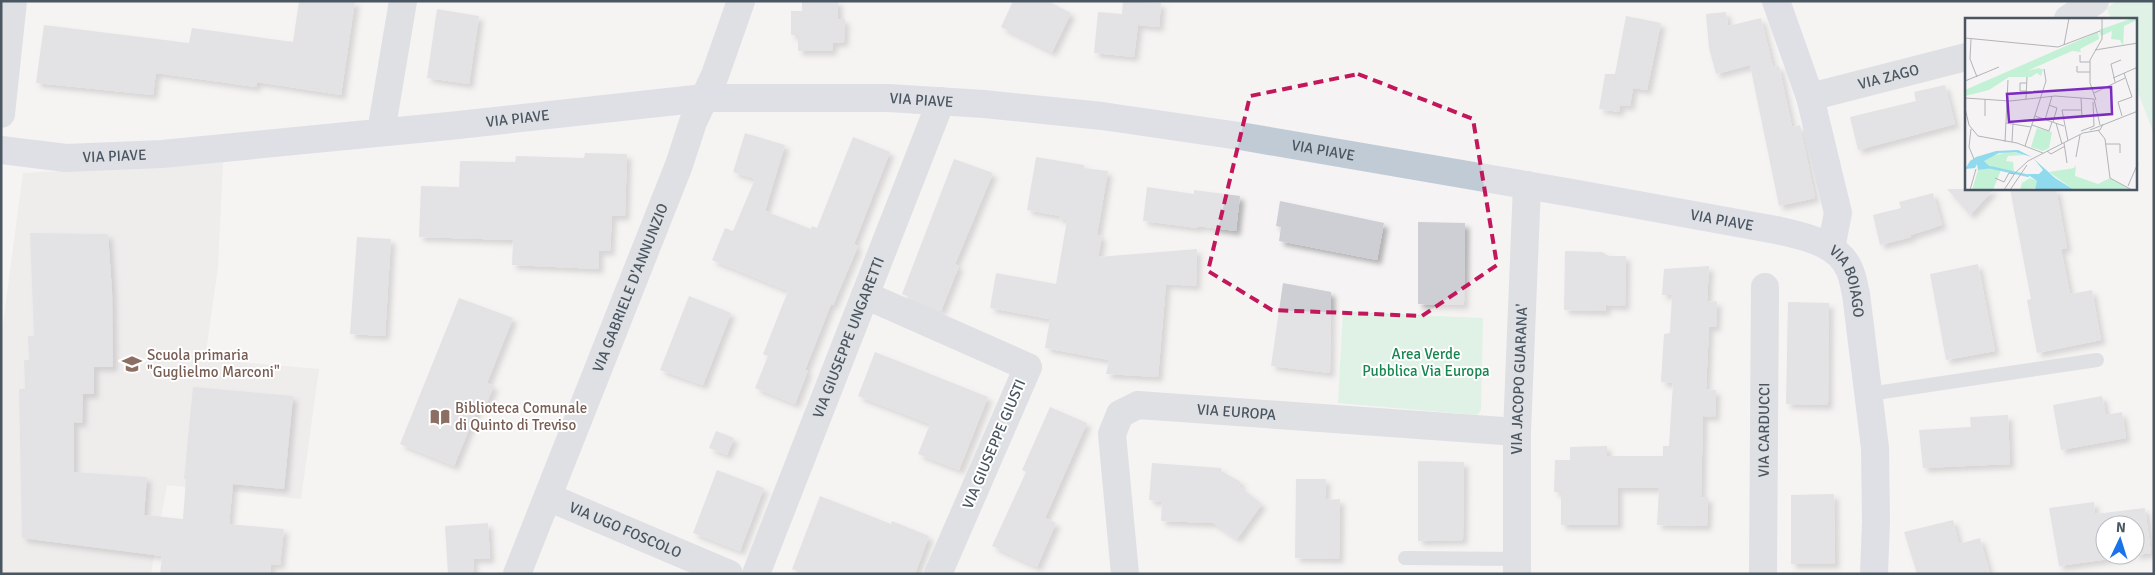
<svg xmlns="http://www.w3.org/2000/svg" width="2155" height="575" font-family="Signika,sans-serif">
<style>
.education{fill:#e6e4e5}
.green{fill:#c3f1d5}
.building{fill:#cdcfd5;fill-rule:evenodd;filter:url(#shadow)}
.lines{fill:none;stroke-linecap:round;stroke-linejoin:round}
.lane{stroke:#c1cad2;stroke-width:14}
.street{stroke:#c1cad2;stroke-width:28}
.secondary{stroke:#c1cbd6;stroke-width:28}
.marked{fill:none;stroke:#c2185b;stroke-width:4;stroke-dasharray:10 6;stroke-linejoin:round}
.labels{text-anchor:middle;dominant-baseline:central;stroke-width:4;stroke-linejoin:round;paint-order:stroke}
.street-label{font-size:15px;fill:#4a5661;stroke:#fff}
.park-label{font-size:15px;fill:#17864f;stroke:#fff}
.education-label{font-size:15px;fill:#785e54;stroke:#fff;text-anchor:start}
.inset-river{fill:none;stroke:#90daee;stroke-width:2.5}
.inset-road{fill:none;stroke:#b1b4b9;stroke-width:1}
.view{fill:#7b2cbf;fill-opacity:0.15;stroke:#7b2cbf;stroke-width:2.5}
.inset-edge{fill:none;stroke:#4a5661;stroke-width:2.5}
</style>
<defs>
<filter id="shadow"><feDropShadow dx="4.5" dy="4.5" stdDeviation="2.5" flood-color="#0004"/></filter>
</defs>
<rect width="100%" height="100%" fill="#f5f3f3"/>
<!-- education -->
<path class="education" d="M223,162L218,267L205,359L319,369L301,499L167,485L151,574H1V339L23,173Z"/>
<!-- green -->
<g class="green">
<path d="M2117,1H2154V134L2136,87V19H2111L2107,8Z"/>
<path d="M1343,312L1483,318L1481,410L1477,415L1338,403Z"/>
</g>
<!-- building -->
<g class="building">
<path d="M299,1H355L341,95L257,82L256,87L156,73L153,95L36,83L44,25L189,43L192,28L293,42Z"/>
<path d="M802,1H838V19H845L844,42L833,43L832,51H798V35H791V11H802Z"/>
<path d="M1013,1H1048L1071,13L1052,52L1001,27Z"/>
<path d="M1123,1L1161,3L1159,27L1138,25L1134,57L1094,53L1098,12L1122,14Z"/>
<path d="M437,9L479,16L469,84L427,78Z"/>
<path d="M1726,12L1728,26L1761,18L1773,67L1779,66L1792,127L1800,125L1815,198L1779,206L1750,65L1716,74L1709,48L1706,14Z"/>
<path d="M1626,16L1661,23L1647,90L1633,88L1630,106L1620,105L1619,112L1599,109L1605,74H1615Z"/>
<path d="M1945,85L1955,124L1858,150L1850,117L1916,101L1914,92Z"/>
<path d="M745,133L785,145L765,211L811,229L812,226L817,228L853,137L890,152L854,244L858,246L833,305L831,304L805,370H808L795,404L755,388L768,356L763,354L788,291L712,260L725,228L733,231L755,179L733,172Z"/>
<path d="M585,153L627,154L625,216H612L610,251H599V269L512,265L513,240L419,237L421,186L459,187L460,161L515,162L516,156L584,158Z"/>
<path d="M1036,157L1084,165V168L1108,171L1097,235L1102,236L1098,257L1197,249L1196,286L1166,284L1158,377L1106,374L1109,360L1045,348L1050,319L990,308L996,273L1056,284L1067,220L1059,219L1060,216L1027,210Z"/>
<path d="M954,159L993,173L955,264L959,266L941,311L902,294Z"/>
<path d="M1147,187L1194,194V190L1240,196L1236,231L1198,226V228L1143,221Z"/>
<path d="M1947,189H1994L1970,215Z"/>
<path d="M2010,189H2056L2067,248L2061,249L2070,294L2092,290L2101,340L2037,353L2027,300L2031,299Z"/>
<path d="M1933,193L1942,225L1911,235V237L1880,245L1873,215L1901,208L1899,202Z"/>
<path d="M1280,201L1384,223L1377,260L1279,241L1281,227L1276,226Z"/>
<path d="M1418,222L1465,223L1464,305L1418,304Z"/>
<path d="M30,233L108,234L112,292L113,367H94V394H83L82,423L74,422V472L147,477L144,515L183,519L186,479H184L193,387L293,396L284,489L233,484L229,524L284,529L280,565L271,564L270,574H160L162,556L22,538L19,389H25L24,360H29L28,336H34Z"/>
<path d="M357,237L391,239L385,336L350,334Z"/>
<path d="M1565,251L1602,252L1609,256H1626L1625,306L1606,305V311L1564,310Z"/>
<path d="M1978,264L1995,351L1946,360L1930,274Z"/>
<path d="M1709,266L1707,302L1717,301L1716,327H1709L1706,389L1716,390L1715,417L1703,416L1701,497H1708L1707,526L1657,525L1659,488H1618V525H1561V492H1554L1555,460H1570V447L1607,446V456H1663V446H1669L1673,383L1661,382L1664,334L1670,333L1672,295H1662L1664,269Z"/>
<path d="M1283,283L1331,292L1330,373L1271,366Z"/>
<path d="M689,296L731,313L703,385L660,370Z"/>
<path d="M459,298L513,318L487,383L494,386L487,402L481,400L454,466L400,444Z"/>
<path d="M1788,302L1829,303L1828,405L1786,404Z"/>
<path d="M875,352L988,397L959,470L918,454L930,424L858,396Z"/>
<path d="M2102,396L2106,415L2122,412L2126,438L2061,450L2053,405Z"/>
<path d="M1050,407L1087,423L1045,518L1056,523L1037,567L992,546L1026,472L1022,470Z"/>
<path d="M2008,415L2010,464L1923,468L1919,430L1971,427L1970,417Z"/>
<path d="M716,431L734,438L727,455L709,448Z"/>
<path d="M1418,461L1464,462L1463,540L1418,541Z"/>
<path d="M1152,463L1221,468V471L1241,482L1239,486L1262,504L1237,539L1213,523L1161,521L1162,502L1149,500Z"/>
<path d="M717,470L764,488L740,551L693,533Z"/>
<path d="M1296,479H1326L1325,500L1340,499L1339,559L1295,558Z"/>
<path d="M1834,494L1835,564H1791V495Z"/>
<path d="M820,496L891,524L892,521L929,536L915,574H804L792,569Z"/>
<path d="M2094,502L2095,514L2145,508L2151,553L2059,566L2049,508ZM2105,525H2135V555H2105Z"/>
<path d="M1953,520L1959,544L1980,538L1990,574H1917L1904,532Z"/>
<path d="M488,523L490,559H473L474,574H448L445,526Z"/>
</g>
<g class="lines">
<!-- lane -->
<g class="lane">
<path d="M1869,394L2097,360"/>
<path d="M1405,558L1517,559"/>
</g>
<!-- street -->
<g class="street">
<path d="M2068,19L2095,1"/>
<path id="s1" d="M1810,97L1966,57"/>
<path d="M1,114L13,1"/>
<path d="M381,132L403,1"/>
<path d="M865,295L1028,367L938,574"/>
<path id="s2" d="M548,497L729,574"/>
<path id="s3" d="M517,574L679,165L693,122L715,75L741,1"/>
<path id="s4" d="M756,574L941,101"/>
<path id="s5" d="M1125,574L1112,434L1120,414L1138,405L1517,432"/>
<path id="s6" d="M1517,574V432L1527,185"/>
<path id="s7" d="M1763,574L1765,287"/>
</g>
<!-- secondary -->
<g class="secondary">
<path d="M1776,1L1810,97L1838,213L1831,248"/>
<path id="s8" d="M1,150L66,158L162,154L449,126L704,98H889L984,104L1102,116L1246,137L1578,194L1776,230C1802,236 1839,242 1850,271C1853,278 1854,286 1856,294L1875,448L1876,521L1874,574"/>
</g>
</g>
<!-- marked area -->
<path d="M0 0H2155V575H0ZM1358,74L1473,119L1497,265L1422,316L1272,310L1208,271L1250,96Z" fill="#f5f3f3" fill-opacity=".55" fill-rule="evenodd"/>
<path class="marked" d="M1358,74L1473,119L1497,265L1422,316L1272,310L1208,271L1250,96Z"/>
<!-- icons -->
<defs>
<symbol id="school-bare" viewBox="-9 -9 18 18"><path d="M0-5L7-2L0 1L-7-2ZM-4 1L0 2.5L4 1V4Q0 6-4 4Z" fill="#8d6e63" stroke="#fff" stroke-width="2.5" paint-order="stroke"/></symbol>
<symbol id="library-bare" viewBox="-9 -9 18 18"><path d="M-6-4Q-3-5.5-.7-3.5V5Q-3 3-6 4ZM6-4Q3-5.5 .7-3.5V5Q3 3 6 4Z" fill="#8d6e63" stroke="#fff" stroke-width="2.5" paint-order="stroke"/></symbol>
</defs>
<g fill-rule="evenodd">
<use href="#school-bare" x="118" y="350" width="28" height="28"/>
<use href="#library-bare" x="426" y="403" width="28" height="28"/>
</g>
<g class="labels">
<!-- street labels -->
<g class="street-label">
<text stroke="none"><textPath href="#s1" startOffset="81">VIA ZAGO</textPath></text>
<text stroke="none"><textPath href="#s8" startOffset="924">VIA PIAVE</textPath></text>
<text stroke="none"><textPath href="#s8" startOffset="519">VIA PIAVE</textPath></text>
<text stroke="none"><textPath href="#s8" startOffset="1329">VIA PIAVE</textPath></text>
<text stroke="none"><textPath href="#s8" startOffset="114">VIA PIAVE</textPath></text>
<text stroke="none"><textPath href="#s8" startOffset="1734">VIA PIAVE</textPath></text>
<text stroke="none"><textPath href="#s8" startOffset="1886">VIA BOIAGO</textPath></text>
<text stroke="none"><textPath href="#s3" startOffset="308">VIA GABRIELE D'ANNUNZIO</textPath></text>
<text stroke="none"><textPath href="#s4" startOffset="254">VIA GIUSEPPE UNGARETTI</textPath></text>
<text stroke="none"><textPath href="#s6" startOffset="195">VIA JACOPO GUARANA'</textPath></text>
<text stroke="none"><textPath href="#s5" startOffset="281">VIA EUROPA</textPath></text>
<text stroke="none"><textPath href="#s7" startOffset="144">VIA CARDUCCI</textPath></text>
<text transform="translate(994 444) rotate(-67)">VIA GIUSEPPE GIUSTI</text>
<text stroke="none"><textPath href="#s2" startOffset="84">VIA UGO FOSCOLO</textPath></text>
</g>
<!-- park labels -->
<g class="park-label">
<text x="1426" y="354">Area Verde<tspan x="1426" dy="17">Pubblica Via Europa</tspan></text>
</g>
<!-- education labels -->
<g class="education-label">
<text x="147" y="355">Scuola primaria<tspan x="147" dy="17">"Guglielmo Marconi"</tspan></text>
<text x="455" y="408">Biblioteca Comunale<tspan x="455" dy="17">di Quinto di Treviso</tspan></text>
</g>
</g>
<!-- overview -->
<g transform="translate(1965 18)">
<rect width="172" height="172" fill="#f5f3f3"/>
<path d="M168,0L172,2L159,8L158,28L155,22L146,21L147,13L136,18L134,12ZM133,14L134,21L115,31L116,34L107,33L62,53L74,50L78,52L76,58L72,55L66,59H44L24,72L0,78V72ZM72,110L87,114L84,130L78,133L66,129ZM45,133L60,137L43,138L41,143L48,144L49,154L36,152L28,172H7L13,152L27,149L19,143L21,140ZM111,147L110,158L133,166L145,160L166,172H109L84,154L109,150ZM65,160L72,163V170L55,172L57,165Z" fill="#c3f1d5"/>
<path d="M53,132L67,139L50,134L34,135L19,143L27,150L13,152L12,146L10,150L0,151L5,143L11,139L31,133ZM69,141L90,160L109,172H70L72,163L62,156H74L78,152Z" fill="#90daee"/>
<path class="inset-river" d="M24,149L64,158"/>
<path class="inset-road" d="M0,20L93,29L135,13M6,21L5,41L12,59M99,27L104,0M130,32L173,25M115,37V44H125M112,48V54H125M148,60L173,49M0,63L34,49M150,64L146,46L156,42M61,73H55V65H62M129,75L160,60M0,80L45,83L90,78L129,81L135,107M116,80L117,100M61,81L62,59M131,82L125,65V42L137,21V0M84,87L92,90L88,104M0,90L4,107L13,118L52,125L78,135M20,98V81M70,98L99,108M157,98L153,84L167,79L159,55M80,102L87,78M41,105L66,109M91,105L97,126M67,107L84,113L87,104M6,111L4,129L9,141M125,112L173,93M133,112L140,121L145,160L167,172M116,113L129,108L128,84M103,123L97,92H116M40,124L43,62M47,124L48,105M99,125L102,145M140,126H155V135M60,128L81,63L79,51M82,133L86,136L100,128M111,139L115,117M30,160L39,164L44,155L49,156M163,168L173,145M5,172L11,151M39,172L50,155L63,143L118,115L135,112L138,106M45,172L62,147"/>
<path class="view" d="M146,69L147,96L44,104L42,76Z"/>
<rect width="172" height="172" class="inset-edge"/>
</g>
<!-- border -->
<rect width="2155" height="575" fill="none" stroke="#4a5661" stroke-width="5"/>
<!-- north arrow -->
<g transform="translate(2120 540) rotate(4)"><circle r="24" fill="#ffffff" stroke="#b7bbc0"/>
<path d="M0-4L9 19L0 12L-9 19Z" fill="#1a73e8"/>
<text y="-8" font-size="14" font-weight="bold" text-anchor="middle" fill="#4a5661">N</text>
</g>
</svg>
